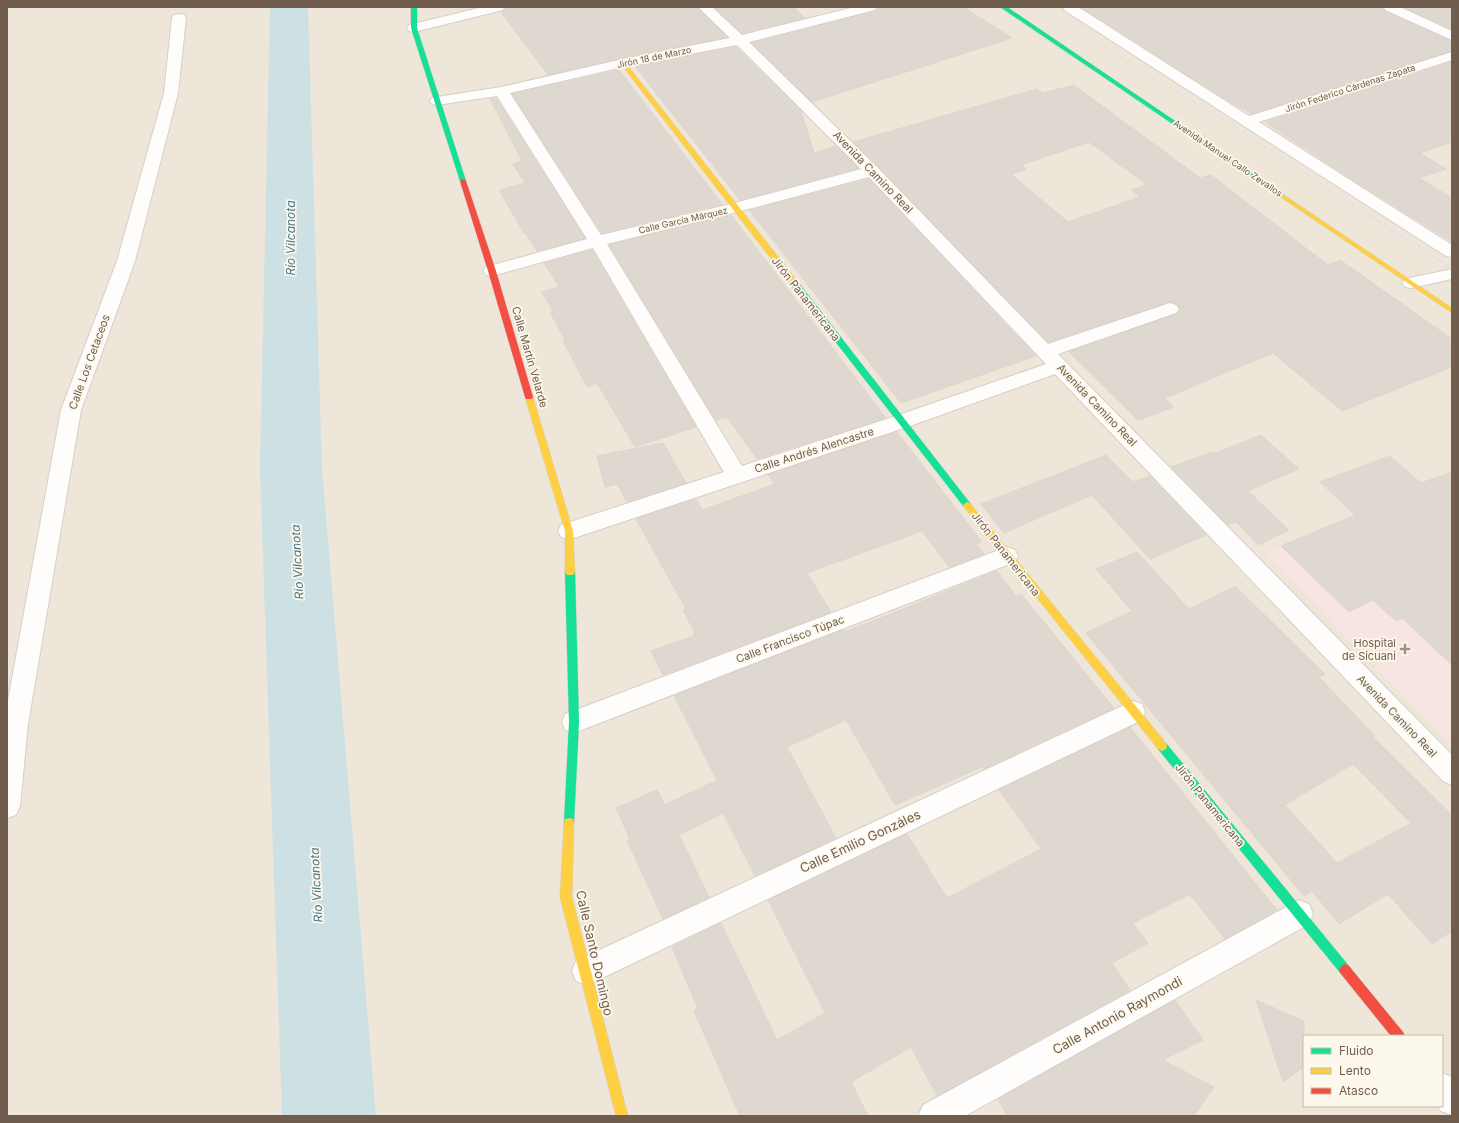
<svg xmlns="http://www.w3.org/2000/svg" width="1459" height="1123" font-family="Inter,sans-serif">
<style>
.residential{fill:#eee6d8;fill-rule:evenodd}
.medical{fill:#f7e5e1}
.lines{fill:none;stroke-linecap:round;stroke-linejoin:round}
.river{fill:#cde0e4;fill-rule:evenodd}
.building{fill:#dfd8d0;stroke:#ded6cd;fill-rule:evenodd}
.street-casing{stroke:#d5cfc9;stroke-width:2}
.fast-casing{stroke:#d3cec5;stroke-width:1}
.slow-casing{stroke:#d3cec5;stroke-width:1}
.jam-casing{stroke:#d3cec5;stroke-width:1}
.street{fill:#fefdfc;fill-rule:evenodd}
.fast{fill:#16e098;fill-rule:evenodd}
.slow{fill:#ffcf43;fill-rule:evenodd}
.jam{fill:#f24e42;fill-rule:evenodd}
.rail-far1{stroke:#e5e2e4;stroke-width:2;stroke-dasharray:4 2.5;stroke-linecap:butt}
.rail{stroke:#e5e2e4;stroke-width:2.5;stroke-dasharray:5 3;stroke-linecap:butt}
.poi-dot{fill:#a09184;stroke:#fdf8ec;stroke-width:1.5}
.labels{text-anchor:middle;dominant-baseline:central;stroke-width:3.5;stroke-linejoin:round;paint-order:stroke}
.far-street-label{font-size:9px;fill:#715d4d;stroke:#fdf8ec}
.street-label{font-size:11px;fill:#715d4d;stroke:#fdf8ec}
.poi-label{font-size:11px;fill:#715d4d;stroke:#fdf8ec;text-anchor:end}
.water-label{font-size:12px;font-style:italic;fill:#4c7889;stroke:#fdf8ec}
.near-street-label{font-size:13px;fill:#715d4d;stroke:#fdf8ec}
</style>
<rect width="100%" height="100%" fill="#f6f2ea"/>
<!-- residential -->
<path class="residential" d="M7,7H1452V1116H7ZM1304,1036H1442V1106H1304Z"/>
<!-- medical -->
<path class="medical" d="M1452,470V745L1265,553Z"/>
<g class="lines">
<!-- river -->
<path class="river" d="M270,7H308L322,468L376,1116H282L260,468Z"/>
</g>
<!-- building -->
<g class="building">
<path d="M505,7H697L727,37L618,59L548,75L501,12L504,10Z"/>
<path d="M714,7H794L805,18L742,33Z"/>
<path d="M885,7H963L1012,38L812,102L752,43L875,11L877,9Z"/>
<path d="M1081,7H1383L1384,11L1452,41V51L1252,114L1220,96Z"/>
<path d="M1404,7H1452V29Z"/>
<path d="M736,47L801,111L814,153L836,146L858,168L740,200L635,66Z"/>
<path d="M1452,62V142L1420,153L1446,169L1419,178L1452,198V242L1353,180L1265,122Z"/>
<path d="M619,70L722,204L602,233L512,94Z"/>
<path d="M1074,85L1200,178L1211,175L1328,265L1340,260L1452,339V367L1342,411L1273,353L1165,398L1174,407L1138,420L1069,352L1176,314L1180,309L1177,304L1170,302L1048,342L853,142L1037,89L1043,93ZM1089,142L1147,185L1131,190L1140,197L1068,222L1011,174L1026,169L1021,165Z"/>
<path d="M496,98L585,238L537,251L526,233H524L499,190L525,183L513,164L522,161L490,99Z"/>
<path d="M869,179L1036,356L901,403L749,210Z"/>
<path d="M731,215L886,418L757,459L727,417L716,420L609,245Z"/>
<path d="M592,250L696,427L635,447L597,383L587,387L563,341L565,340L550,312L553,311L542,292L559,287L544,263Z"/>
<path d="M897,432L982,542L976,544L984,554L949,567L922,531L807,573L831,612L663,675L651,651L694,636L693,633H695L683,610L686,609L636,519L696,499L702,510L775,484L768,475Z"/>
<path d="M1261,435L1299,469L1248,491L1289,530L1258,545L1236,522L1228,525L1171,467L1212,452L1214,454Z"/>
<path d="M663,443L686,483L627,502L617,484L605,487L597,456Z"/>
<path d="M1106,455L1133,482L1150,476L1206,535L1150,559L1092,495L1004,533L981,504Z"/>
<path d="M1390,456L1421,483L1452,472V665L1402,618L1396,621L1373,600L1349,612L1281,546L1355,515L1320,482Z"/>
<path d="M1137,552L1189,609L1235,586L1325,674L1319,677L1375,736L1373,737L1452,815V931L1432,944L1388,894L1339,924L1312,891L1304,896L1086,633L1132,611L1096,569ZM1353,764L1411,823L1337,863L1285,805Z"/>
<path d="M997,571L1016,596L1021,594L1114,708L984,769L982,767L895,805L846,720L787,747L836,838L755,876L723,813L679,835L709,897L663,919L627,840L630,839L616,808L657,790L665,805L717,780L674,696L843,630L844,632L883,617Z"/>
<path d="M1130,727L1277,910L1225,939L1190,894L1133,923L1148,943L1112,963L1130,990L937,1096L911,1047L851,1082L868,1116H740L694,1011L698,1009L672,947L721,923L777,1040L825,1013L768,900L907,834L947,898L1041,849L999,790Z"/>
<path d="M1175,1000L1203,1040L1163,1060L1214,1087L1194,1116H1007L998,1099Z"/>
<path d="M1256,1000L1304,1021V1067L1283,1082Z"/>
</g>
<g class="lines">
<defs>
<g id="street">
<path d="M483,7H504L503,10L414,32L409,31L407,28L409,25Z"/>
<path d="M698,7H712L742,35L855,7H876L875,10L749,42L878,168L1048,344L1164,305L1170,303L1176,305L1179,309L1176,313L1058,354L1452,755V785L1443,781L1055,374L910,426L577,537L569,539L561,537L558,531L561,525L724,472L593,248L492,276L486,275L483,271L486,267L587,239L497,96L437,105L432,104L430,101L432,98L437,97L501,87L623,59L730,38ZM737,45L861,169L731,204L601,235L510,93L623,67ZM869,177L1046,364L896,416L742,466L607,244L741,211Z"/>
<path d="M1063,7H1078L1249,116L1452,52V60L1259,122L1452,245V257L1446,256L1064,10Z"/>
<path d="M1384,7H1400L1452,31V40L1385,10Z"/>
<path d="M179,14L184,15L186,18L178,93L135,261L81,410L28,724L20,806L16,815L7,818V706L61,410L117,261L164,93L172,18L174,15Z"/>
<path d="M1452,269V279L1411,288L1405,287L1402,283L1405,279Z"/>
<path d="M1007,547L1015,550L1018,556L1015,562L574,733L565,730L562,722L565,714Z"/>
<path d="M1133,701L1142,704L1145,712L1142,720L596,981L586,985L576,981L572,971L576,961Z"/>
<path d="M1299,900L1309,904L1313,914L1309,924L965,1116H918L923,1105Z"/>
<path d="M1442,1073L1452,1077V1115L1441,1111L1437,1106H1442Z"/>
</g>
<g id="fast">
<path d="M411,7H417V28L466,181L465,182L460,181L411,28Z"/>
<path d="M1000,7H1007L1284,195L1279,196Z"/>
<path d="M792,282H798L970,503L971,505L970,507H964L792,286Z"/>
<path d="M570,568L573,569L575,572L579,722L574,823L573,827L569,828L565,827L564,823L569,722L565,572L567,569Z"/>
<path d="M1162,741L1166,743L1349,966L1351,970L1349,974L1345,976L1341,974L1158,749L1157,746L1158,743Z"/>
</g>
<g id="slow">
<path d="M621,62H625L798,282V286H792L621,64Z"/>
<path d="M1281,193L1452,308V313L1279,196V194Z"/>
<path d="M529,394L533,397L573,531L575,572L573,575H567L565,572V531L525,397Z"/>
<path d="M967,502L970,503L1166,743L1167,746L1166,749L1162,751L1158,749L964,507L963,505Z"/>
<path d="M569,818L573,819L574,823L572,897L628,1116H616L560,897L564,823L565,819Z"/>
</g>
<g id="jam">
<path d="M463,179L466,181L496,271L533,397L532,399H526L525,397L488,271L460,181Z"/>
<path d="M1345,964L1349,966L1403,1032L1405,1036H1391L1341,974L1339,970L1341,966Z"/>
</g>
</defs>
<!-- street casing -->
<use href="#street" class="street-casing"/>
<!-- fast casing -->
<use href="#fast" class="fast-casing"/>
<!-- slow casing -->
<use href="#slow" class="slow-casing"/>
<!-- jam casing -->
<use href="#jam" class="jam-casing"/>
<!-- street -->
<use href="#street" class="street"/>
<!-- fast -->
<use href="#fast" class="fast"/>
<!-- slow -->
<use href="#slow" class="slow"/>
<!-- jam -->
<use href="#jam" class="jam"/>
<!-- rail-far1 -->
<path class="rail-far1" d="M1036,7L1231,124L1339,195"/>
<!-- rail -->
<path class="rail" d="M1337,194L1452,269"/>
</g>
<!-- markers -->
<path class="poi-dot" d="M1403 643h4v4h4v4h-4v4h-4v-4h-4v-4h4z"/>
<g class="labels">
<!-- far-street labels -->
<g class="far-street-label">
<text transform="translate(654 57) rotate(-12)">Jirón 18 de Marzo</text>
<text transform="translate(1350 88) rotate(-18)">Jirón Federico Cárdenas Zapata</text>
<text transform="translate(1228 158) rotate(34)">Avenida Manuel Callo Zevallos</text>
<text transform="translate(683 220) rotate(-13)">Calle García Márquez</text>
</g>
<!-- street labels -->
<g class="street-label">
<text transform="translate(873 172) rotate(46)">Avenida Camino Real</text>
<text transform="translate(806 299) rotate(52)">Jirón Panamericana</text>
<text transform="translate(530 357) rotate(74)">Calle Martín Velarde</text>
<text transform="translate(89 362) rotate(-70)">Calle Los Cetaceos</text>
<text transform="translate(1097 405) rotate(46)">Avenida Camino Real</text>
<text transform="translate(814 450) rotate(-18)">Calle Andrés Alencastre</text>
<text transform="translate(1006 554) rotate(52)">Jirón Panamericana</text>
<text transform="translate(790 639) rotate(-21)">Calle Francisco Túpac</text>
<text transform="translate(1397 716) rotate(46)">Avenida Camino Real</text>
<text transform="translate(1210 805) rotate(51)">Jirón Panamericana</text>
</g>
<!-- poi labels -->
<g class="poi-label">
<text x="1396" y="643">Hospital<tspan x="1396" dy="13">de Sicuani</tspan></text>
</g>
<!-- water labels -->
<g class="water-label">
<text transform="translate(290 238) rotate(-90)">Río Vilcanota</text>
<text transform="translate(297 562) rotate(-93)">Río Vilcanota</text>
<text transform="translate(316 885) rotate(-93)">Río Vilcanota</text>
</g>
<!-- near-street labels -->
<g class="near-street-label">
<text transform="translate(860 841) rotate(-25)">Calle Emilio Gonzáles</text>
<text transform="translate(595 953) rotate(77)">Calle Santo Domingo</text>
<text transform="translate(1117 1015) rotate(-29)">Calle Antonio Raymondi</text>
</g>
</g>
<!-- border -->
<rect width="1459" height="1123" fill="none" stroke="#715d4d" stroke-width="16"/>
<!-- legend -->
<rect x="1303" y="1035" width="140" height="72" fill="#fdf8ec" stroke="#c5baac"/>
<rect x="1311" y="1048" width="20" height="6" fill="#16e098" stroke="#c5baac"/>
<text x="1339" y="1055" font-size="12" fill="#715d4d">Fluido</text>
<rect x="1311" y="1068" width="20" height="6" fill="#ffcf43" stroke="#c5baac"/>
<text x="1339" y="1075" font-size="12" fill="#715d4d">Lento</text>
<rect x="1311" y="1088" width="20" height="6" fill="#f24e42" stroke="#c5baac"/>
<text x="1339" y="1095" font-size="12" fill="#715d4d">Atasco</text>
</svg>
